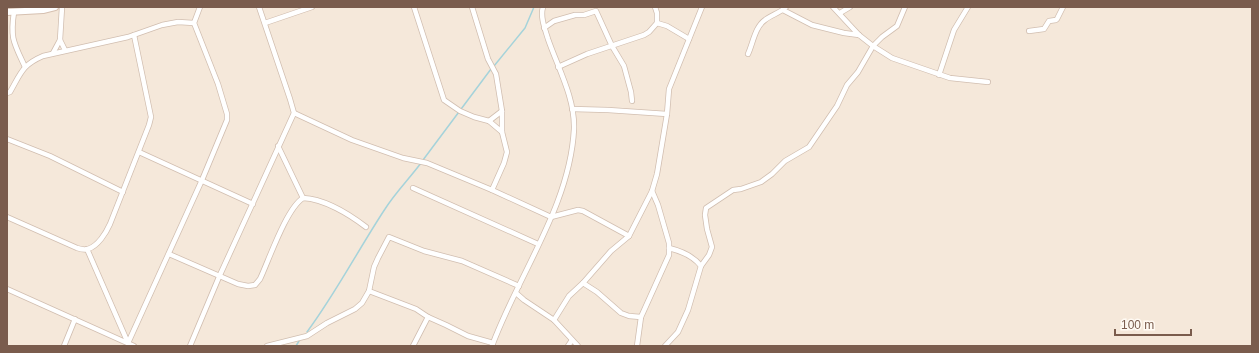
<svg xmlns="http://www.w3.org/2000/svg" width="1259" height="353" font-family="Helvetica,sans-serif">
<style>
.residential{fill:#f5e8da}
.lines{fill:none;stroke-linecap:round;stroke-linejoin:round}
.stream{stroke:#a5d3da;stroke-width:1.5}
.street-casing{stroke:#d1beb0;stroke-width:6}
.secondary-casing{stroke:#d6c0b0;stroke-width:8}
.street{stroke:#fff;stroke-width:4.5}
.secondary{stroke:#fff;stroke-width:6}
</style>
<rect width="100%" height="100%" fill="#fdf6ec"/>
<!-- residential -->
<rect class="residential" x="7" y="7" width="1245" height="339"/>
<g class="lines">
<!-- stream -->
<g class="stream">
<path d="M494,66L525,28L534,7"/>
<path d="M423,160L491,69"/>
<path d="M307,332C336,293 358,250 385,209C395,193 409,179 421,163"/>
<path d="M296,346L299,341"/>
</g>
<defs>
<g id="street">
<path d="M62,7L60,40L65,50"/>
<path d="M414,7L444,100L460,111L474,117L489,121L502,132"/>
<path d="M472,7L488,59L496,74L502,111V132L507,152L504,163L492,190L551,217L578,210L583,211L629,236"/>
<path d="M833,7L859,35L873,46L892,58L950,78L988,82"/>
<path d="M783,10L812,25L844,33L859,35"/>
<path d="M14,12C10,39 14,43 25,67"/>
<path d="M840,13L850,7"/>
<path d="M265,23L312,7"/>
<path d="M657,23L667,26L689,39"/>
<path d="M544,28L554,21L575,15H584L596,11L612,46L624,66L631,92L632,101"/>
<path d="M1029,31L1044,29L1049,21L1056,20L1057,19L1063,7"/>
<path d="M53,53L60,40"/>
<path d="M748,54C753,43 755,27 765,20C771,15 780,13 786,7"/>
<path d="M558,67L587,54L644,35L649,32L657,23V13L655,7"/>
<path d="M939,75L954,30L968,7"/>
<path d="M7,93L10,92C21,73 22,65 43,56L128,37L162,25L178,22L194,23"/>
<path d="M572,109L608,110L667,114"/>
<path d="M294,113L352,140L403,158L427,163L492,190"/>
<path d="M489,121L502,111"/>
<path d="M7,139L50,156L123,192"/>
<path d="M278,146L303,198"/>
<path d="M139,152L253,204"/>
<path d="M413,188L538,244"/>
<path d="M7,217L77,248C80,249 85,250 88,249C98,246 106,233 110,224L149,125L151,117L134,35"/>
<path d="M87,249L128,343"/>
<path d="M169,254L238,284L248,286L255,285L260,279C269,260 286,209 303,198C324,199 349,214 366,227"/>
<path d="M701,266L709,255L712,247L707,229L705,215L706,208L733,190L741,189L761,182L772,174L785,161L809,147L837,106L847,85L858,72L873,46L882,37L897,26L905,7"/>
<path d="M583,283L597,292L621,313L629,316L641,317"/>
<path d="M7,289L134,346"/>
<path d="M369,291L416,309L428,317L446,325L468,336L493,343"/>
<path d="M516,293L524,300L554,320L569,296L583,283L611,251L629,236L652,191L657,174L667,114L669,89L702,7"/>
<path d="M554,320L578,346"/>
<path d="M128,343L202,180L227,120V114L218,84L194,23L200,7"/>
<path d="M64,346L75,319"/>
<path d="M190,346L219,277L294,113L290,99L259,7"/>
<path d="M267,346L307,336L327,323L355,309L362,303L369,291L374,267L378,258L389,237L424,251L462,261L519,286"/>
<path d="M413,346L428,317"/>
<path d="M492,346C518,275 570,206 574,129C575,98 558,68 548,39C545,29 540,17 543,7"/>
<path d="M568,346L572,340"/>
<path d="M637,346L641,317L669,255V243L658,205L652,191"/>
<path d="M665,346L678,332L688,310L701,266C694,257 681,251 669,248"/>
</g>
<path id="secondary" d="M7,12L43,10L55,7"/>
</defs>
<!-- street casing -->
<use href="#street" class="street-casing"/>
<!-- secondary casing -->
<use href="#secondary" class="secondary-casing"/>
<!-- street -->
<use href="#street" class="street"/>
<!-- secondary -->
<use href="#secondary" class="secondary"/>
</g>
<!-- border -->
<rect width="1259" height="353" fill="none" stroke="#7a5c4d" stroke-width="16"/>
<!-- scale -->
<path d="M1115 329v6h76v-6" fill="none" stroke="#7a5c4d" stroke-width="2"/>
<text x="1121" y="329" font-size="12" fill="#7a5c4d" stroke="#fffaf3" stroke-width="3" paint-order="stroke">100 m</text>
</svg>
